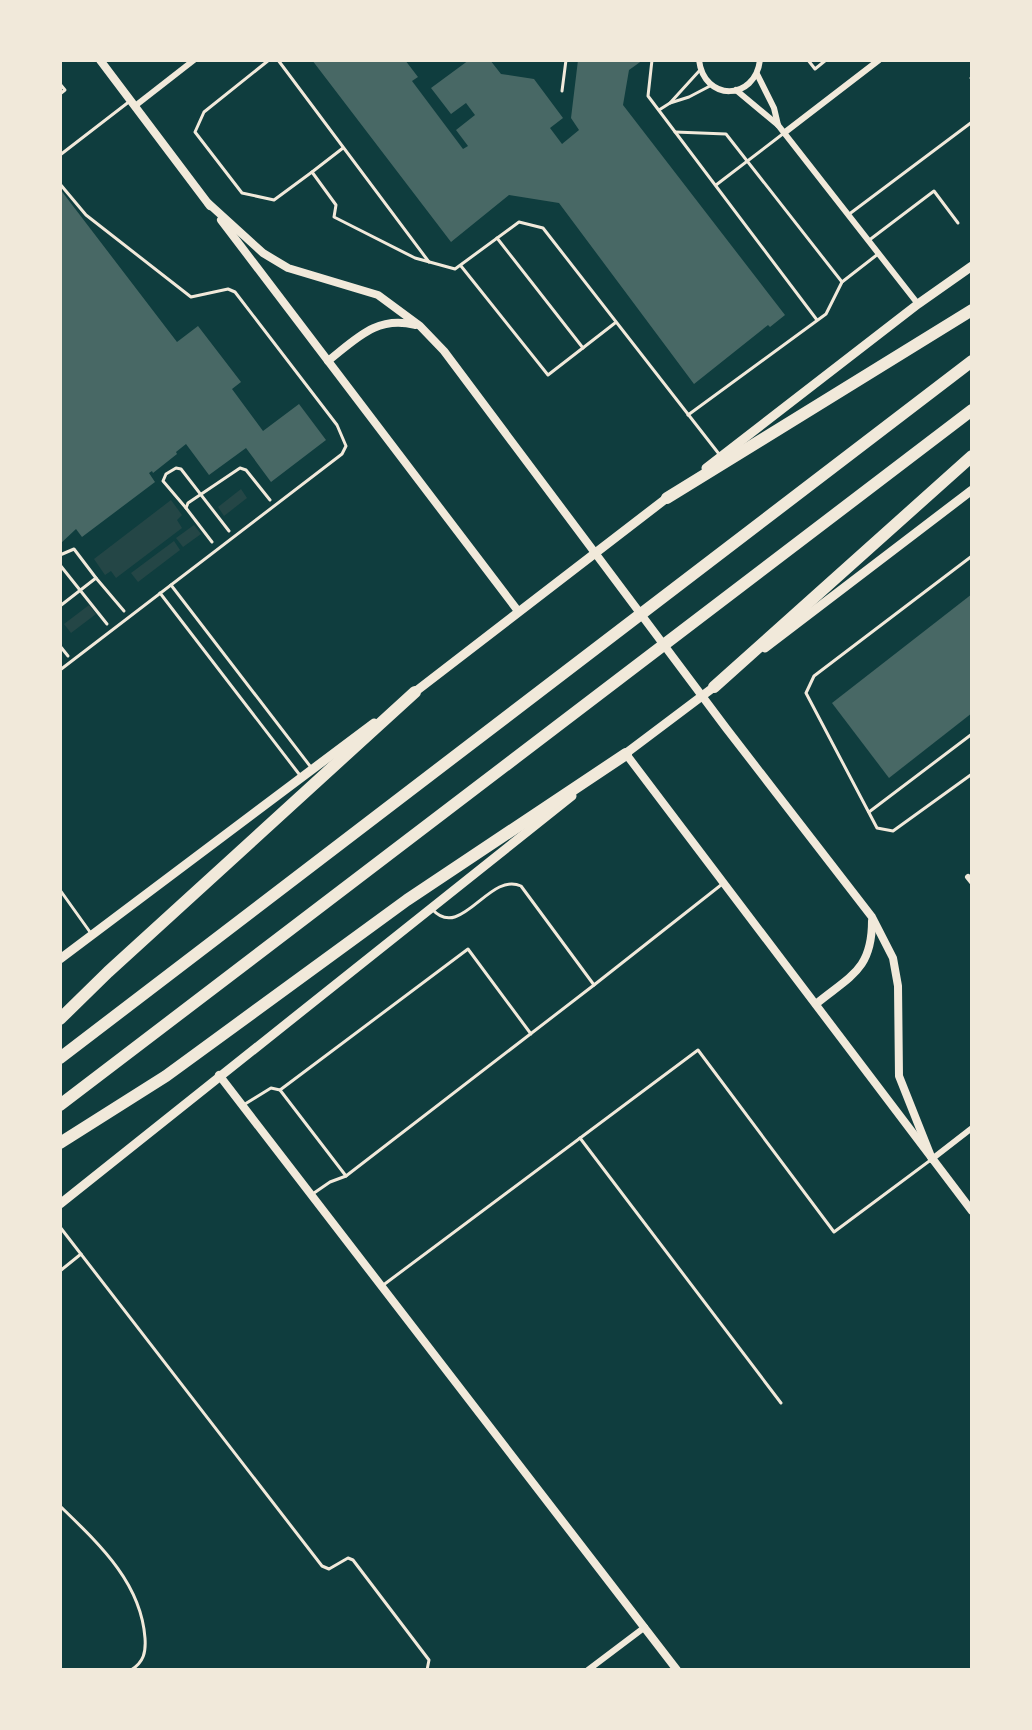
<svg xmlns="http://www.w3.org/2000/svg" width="1032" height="1730" font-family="'Nunito Sans',sans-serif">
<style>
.green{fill:#244646}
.building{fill:#486865}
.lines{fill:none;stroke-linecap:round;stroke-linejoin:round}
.path{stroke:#f1e9da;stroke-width:3}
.service{stroke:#f1e9da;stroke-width:3}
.minor{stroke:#f1e9da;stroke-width:6}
.tertiary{stroke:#f1e9da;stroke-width:8}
.secondary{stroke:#f1e9da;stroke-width:9}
.motorway{stroke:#f1e9da;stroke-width:12}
</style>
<rect width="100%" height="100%" fill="#0f3d3e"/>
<!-- green -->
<g class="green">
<path d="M241,489L247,498L224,516L218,507Z"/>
<path d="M171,500L182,515L177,520L182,528L116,578L111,571L105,575L94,559Z"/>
<path d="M194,525L201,534L183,547L176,538Z"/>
<path d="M174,541L180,550L138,582L131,573Z"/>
<path d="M89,605L96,614L71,633L64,624Z"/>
</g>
<!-- building -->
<g class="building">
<path d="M312,60H405L418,77L412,81L463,149L468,146L456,130L475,115L466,103L451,114L431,88L469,60H490L501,74L534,79L563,118L550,128L562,144L579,130L571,118L578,60H643L629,70L623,105L785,315L770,327L768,325L694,384L559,203L509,195L451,242Z"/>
<path d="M60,189L177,342L198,326L241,382L232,389L263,431L299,404L326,440L271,482L246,448L209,475L186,444L176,452L177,454L153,473L152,471L149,473L155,482L82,537L76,529L60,544Z"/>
<path d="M972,594V713L889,778L832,703Z"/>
</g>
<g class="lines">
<!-- path -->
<g class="path">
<path d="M186,508L163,481L166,474L176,468L181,469L229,531"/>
<path d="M212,542L186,508L188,503L240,468L246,470L270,500"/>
<path d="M60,555L74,549L96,578"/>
<path d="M60,565L107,624"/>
<path d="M60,606L96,578L124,611"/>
<path d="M60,646L68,656"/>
</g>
<!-- service -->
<g class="service">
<path d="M269,60L204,112L195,132L242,193L274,200L312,172L336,205L334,217L415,258L455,269L519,222L543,228L719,454"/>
<path d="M278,60L429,262"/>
<path d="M652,60L648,96L817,320"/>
<path d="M808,60L815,69L826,60"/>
<path d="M971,78L972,77"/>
<path d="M60,84L65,90L60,94"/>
<path d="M562,91L566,60"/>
<path d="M670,103L689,97L710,86"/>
<path d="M659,110L670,103L700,70"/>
<path d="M675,132L726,134L842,282"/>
<path d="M60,155L130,101"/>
<path d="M312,172L343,148"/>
<path d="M60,184L86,215L191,297L228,289L235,292L337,425L346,446L342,454L60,670"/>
<path d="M716,185L784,133"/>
<path d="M848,215L972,122"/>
<path d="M497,238L583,348"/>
<path d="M868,241L934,191L958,223"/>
<path d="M461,266L548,375L615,323"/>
<path d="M688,415L826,314L842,282L878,254"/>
<path d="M972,556L814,676L806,693L877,828L893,831L972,774"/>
<path d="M171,585L310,766"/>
<path d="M160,593L299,774"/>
<path d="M869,812L972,734"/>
<path d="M60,890L90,932"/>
<path d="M432,909C461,942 489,871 521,886L594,985L721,885"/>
<path d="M531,1034L468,949L280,1090L346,1176L594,985"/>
<path d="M245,1104L271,1088L280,1090"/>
<path d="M580,1138L781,1403"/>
<path d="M314,1193L330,1182L346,1176"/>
<path d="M60,1227L322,1566L329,1569L348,1558L353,1560L429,1660L427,1670"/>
<path d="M60,1271L81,1254"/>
<path d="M382,1286L698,1050L834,1232L932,1159"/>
<path d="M60,1506C98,1543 141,1582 145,1638C146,1652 144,1662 131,1670"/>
</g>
<!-- minor -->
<g class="minor">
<path d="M699,60C704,102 755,101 760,60"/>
<path d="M757,74L774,108L778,125"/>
<path d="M736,90L778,125L918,304"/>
<path d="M135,106L194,60"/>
<path d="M784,133L879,60"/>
<path d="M968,877L972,882"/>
<path d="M932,1159L972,1128"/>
<path d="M588,1670L645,1627"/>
</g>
<!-- tertiary -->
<g class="tertiary">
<path d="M100,60L210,206"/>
<path d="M208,203L263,253L288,268L378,295L420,326L444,351L726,728L872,917L893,958L898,986L899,1076L932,1159"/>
<path d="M221,220L518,611"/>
<path d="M328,361C356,339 377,315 415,325"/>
<path d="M626,754L972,1211"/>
<path d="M816,1004C850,976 872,970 872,921"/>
<path d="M219,1075L677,1670"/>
</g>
<!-- secondary -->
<g class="secondary">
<path d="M706,468L918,304L972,266"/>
<path d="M765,648L972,490"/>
<path d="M411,695L672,494"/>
<path d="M621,757L718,684"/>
<path d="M60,959L374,723"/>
<path d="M60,1204L572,796"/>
</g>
<!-- motorway -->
<g class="motorway">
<path d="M667,498L972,310"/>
<path d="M714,687L972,456"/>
<path d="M60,1019L108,972L415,692"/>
<path d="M60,1058L972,361"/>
<path d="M60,1105L972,410"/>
<path d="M60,1143L166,1076L407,900L626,754"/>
</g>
</g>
<!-- border -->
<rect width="1032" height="1730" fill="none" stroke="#f1e9da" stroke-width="124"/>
</svg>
